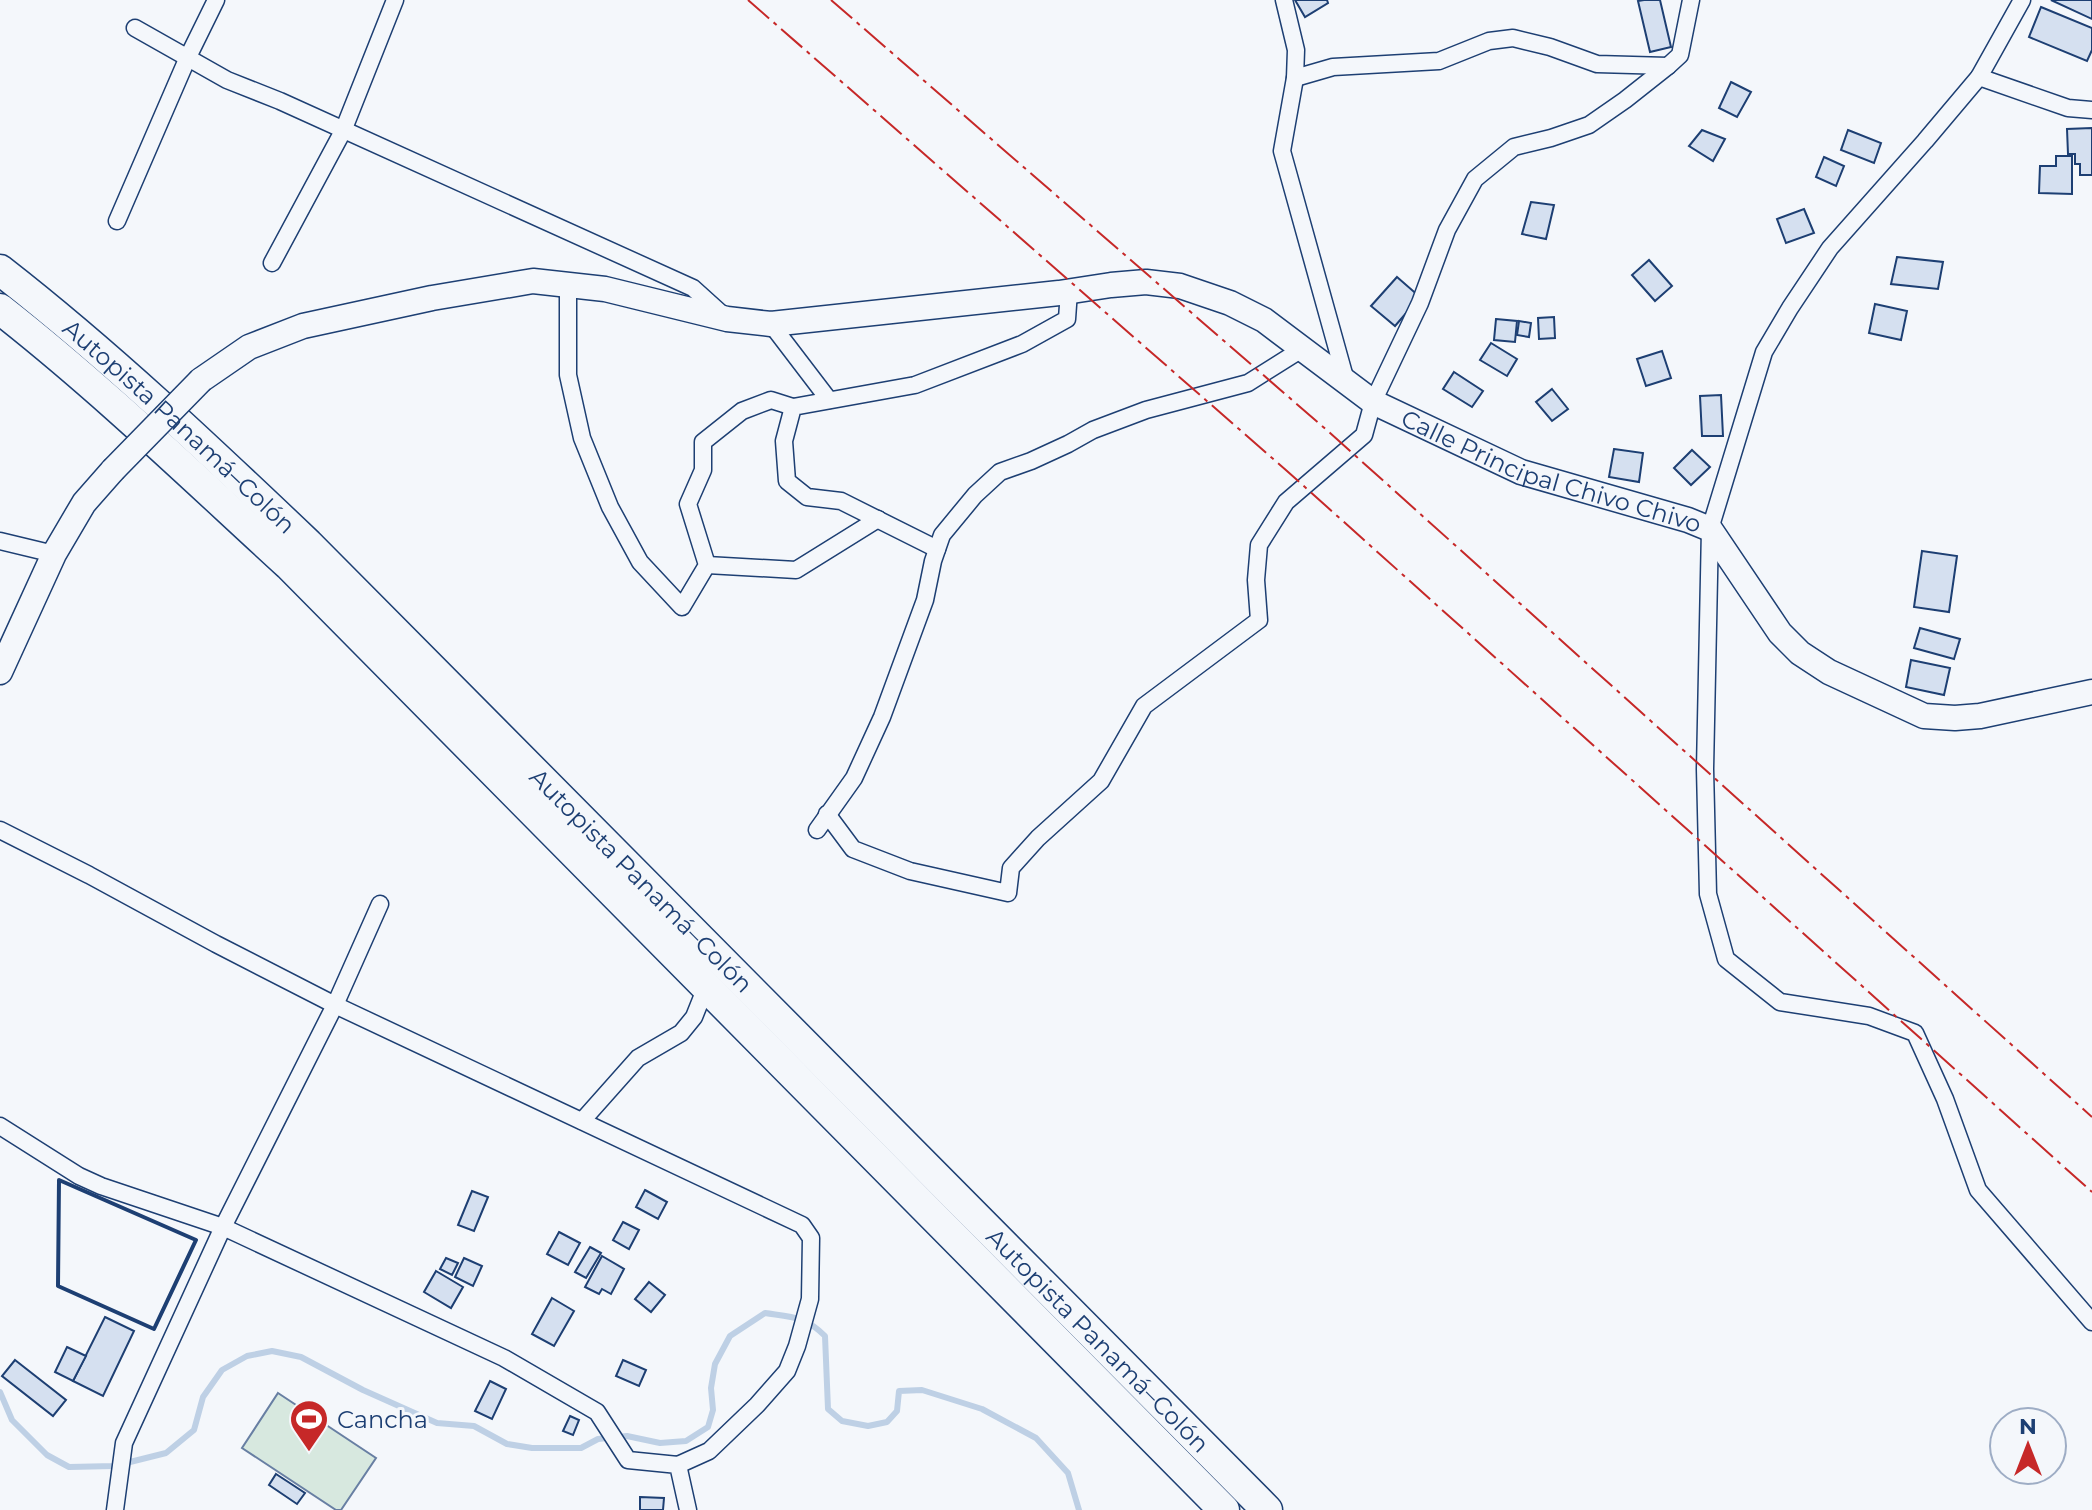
<svg xmlns="http://www.w3.org/2000/svg" width="2092" height="1510" font-family="Montserrat,sans-serif">
<style>
.green{fill:#d7e8df;stroke:#687fa3;stroke-width:2}
.lines{fill:none;stroke-linecap:round;stroke-linejoin:round}
.stream{stroke:#bed0e5;stroke-width:6}
.building{fill:#d5e0f0;stroke:#1d3f73;stroke-width:2}
.street-casing{stroke:#1d3f73;stroke-width:19}
.secondary-casing{stroke:#1d3f73;stroke-width:27}
.highway-casing{stroke:#1d3f73;stroke-width:33}
.street{stroke:#f4f7fb;stroke-width:16}
.secondary{stroke:#f4f7fb;stroke-width:24}
.highway{stroke:#f4f7fb;stroke-width:30}
.secondary-bridge-casing{stroke:#1d3f73;stroke-width:27;stroke-linecap:butt}
.secondary-bridge{stroke:#f4f7fb;stroke-width:24}
.wall{stroke:#1d3f73;stroke-width:4}
.power{stroke:#c62828;stroke-width:2;stroke-dasharray:28 6 4 6;stroke-linecap:butt}
.labels{text-anchor:middle;dominant-baseline:central;stroke-width:6;stroke-linejoin:round;paint-order:stroke}
.street-label{font-size:24px;fill:#1d3f73;stroke:#f4f7fb}
.poi-label{font-size:24px;fill:#1d3f73;stroke:#f4f7fb;text-anchor:start}
</style>
<rect width="100%" height="100%" fill="#f4f7fb"/>
<!-- green -->
<path class="green" d="M278,1393L376,1458L341,1510H336L242,1448Z"/>
<g class="lines">
<!-- stream -->
<path class="stream" d="M0,1392L12,1420L47,1455L69,1467L114,1466L166,1453L194,1430L203,1397L222,1370L247,1356L272,1351L301,1357L363,1390L437,1423L474,1426L507,1444L532,1448H581L598,1439L627,1436L660,1443L686,1441L708,1427L713,1410L711,1388L715,1364L730,1336L765,1313C792,1317 805,1316 825,1336L828,1409L842,1421L868,1426L887,1422L897,1411L899,1391L922,1390L982,1409L1036,1438L1068,1473L1079,1510"/>
</g>
<!-- building -->
<g class="building">
<path d="M1295,0H1327L1328,3L1305,17Z"/>
<path d="M1644,0H1660L1671,47L1650,52L1638,1Z"/>
<path d="M2051,0H2092V19Z"/>
<path d="M2041,7L2092,28V50L2087,61L2029,37Z"/>
<path d="M1731,82L1751,92L1737,117L1719,108Z"/>
<path d="M2092,128V175H2080V164H2075V154H2068L2067,129Z"/>
<path d="M1702,130L1725,139L1713,161L1689,146Z"/>
<path d="M1848,130L1881,143L1874,163L1841,150Z"/>
<path d="M2056,156H2072V194L2039,193L2040,166H2056Z"/>
<path d="M1824,157L1844,166L1836,186L1816,177Z"/>
<path d="M1531,202L1554,205L1546,239L1522,234Z"/>
<path d="M1804,209L1814,233L1786,243L1777,219Z"/>
<path d="M1897,257L1943,262L1938,289L1891,284Z"/>
<path d="M1649,260L1672,286L1655,301L1632,275Z"/>
<path d="M1397,277L1420,297L1395,326L1371,306Z"/>
<path d="M1875,304L1907,311L1901,340L1869,333Z"/>
<path d="M1554,317L1555,338L1539,339L1538,318Z"/>
<path d="M1496,319L1517,321L1515,342L1494,340Z"/>
<path d="M1519,321L1531,323L1529,337L1517,335Z"/>
<path d="M1491,343L1517,359L1507,376L1480,360Z"/>
<path d="M1662,351L1671,378L1646,386L1637,359Z"/>
<path d="M1454,372L1483,391L1472,407L1443,389Z"/>
<path d="M1552,389L1568,409L1552,421L1536,402Z"/>
<path d="M1721,395L1723,436H1702L1700,396Z"/>
<path d="M1614,449L1643,453L1639,482L1609,477Z"/>
<path d="M1692,450L1710,467L1691,485L1674,468Z"/>
<path d="M1922,551L1957,556L1949,612L1914,607Z"/>
<path d="M1920,628L1960,639L1954,659L1914,648Z"/>
<path d="M1911,660L1950,668L1944,695L1906,687Z"/>
<path d="M645,1190L667,1202L658,1219L636,1207Z"/>
<path d="M472,1191L488,1197L474,1231L458,1225Z"/>
<path d="M623,1222L639,1230L629,1249L613,1240Z"/>
<path d="M559,1232L580,1243L568,1265L547,1254Z"/>
<path d="M590,1247L601,1253L586,1278L575,1272Z"/>
<path d="M602,1256L624,1269L611,1294L602,1289L599,1294L585,1287Z"/>
<path d="M446,1258L458,1263L452,1275L440,1269Z"/>
<path d="M464,1258L482,1266L473,1286L455,1277Z"/>
<path d="M436,1271L463,1287L451,1308L424,1292Z"/>
<path d="M649,1282L665,1295L651,1312L635,1299Z"/>
<path d="M552,1298L574,1311L554,1346L532,1334Z"/>
<path d="M105,1317L134,1331L103,1396L73,1381Z"/>
<path d="M67,1347L86,1356L73,1381L55,1372Z"/>
<path d="M15,1360L66,1400L53,1416L2,1376Z"/>
<path d="M623,1360L646,1370L639,1386L616,1376Z"/>
<path d="M490,1381L506,1389L492,1419L475,1411Z"/>
<path d="M570,1416L579,1420L573,1435L563,1431Z"/>
<path d="M276,1474L305,1493L297,1504L269,1485Z"/>
<path d="M640,1497L664,1498L663,1510H640Z"/>
</g>
<g class="lines">
<defs>
<g id="street">
<path d="M1284,0L1296,50L1295,78L1282,151L1346,381"/>
<path d="M2022,0L1979,77L1925,141L1830,248L1790,308L1764,352L1710,529L1705,769L1708,894L1726,959L1780,1002L1869,1016L1915,1033L1945,1099L1978,1190L2092,1322"/>
<path d="M135,28L227,80L280,101L693,288L724,316"/>
<path d="M1979,77L2068,108L2092,110"/>
<path d="M1295,78L1333,67L1439,61L1489,41L1513,38L1550,47L1597,64L1668,66"/>
<path d="M117,221L188,57L216,0"/>
<path d="M272,263L343,131L395,0"/>
<path d="M568,285V375L582,438L610,507L640,562L682,607L707,565L688,504L703,470V442L742,411L771,400L793,407"/>
<path d="M771,324L829,400"/>
<path d="M0,541L54,554"/>
<path d="M937,549L841,501L807,497L787,481L784,441L793,407L915,385L1022,344L1067,319L1069,291"/>
<path d="M707,565L796,570L878,519"/>
<path d="M827,814L853,849L910,871L1008,893L1011,868L1038,838L1101,781L1144,706L1259,620L1256,580L1259,545L1286,502L1364,435L1373,402L1420,303L1447,230L1475,179L1514,147L1551,138L1589,125L1625,100L1668,66L1680,55L1691,0"/>
<path d="M0,830L89,875L216,944L335,1005L802,1225L811,1238L810,1299L797,1346L787,1371L757,1405L709,1451L678,1465"/>
<path d="M817,830L854,778L882,717L925,600L933,561L942,535L975,495L1000,472L1031,461L1068,444L1093,430L1146,410L1248,383L1302,349"/>
<path d="M582,1121L638,1058L681,1033L694,1017L706,987"/>
<path d="M0,1126L79,1176L101,1186L223,1227L504,1358L597,1412L628,1460L678,1465L688,1510"/>
<path d="M115,1510L124,1443L223,1227L335,1005L380,904"/>
</g>
<g id="secondary">
<path id="s1" d="M201,380L249,347L303,326L432,298L533,281L605,289L727,319L771,324L1059,293L1111,285L1146,282L1180,286L1230,303L1264,320L1373,402L1521,472L1688,520L1710,529L1780,633L1800,653L1829,672L1924,716L1955,718L1980,716L2092,692"/>
<path d="M0,672L54,554L84,503L113,470"/>
</g>
<g id="highway">
<path id="s2" d="M0,270C108,354 208,449 308,544L1267,1510"/>
<path d="M0,309C101,388 194,478 289,565L1224,1510"/>
</g>
</defs>
<!-- street casing -->
<use href="#street" class="street-casing"/>
<!-- secondary casing -->
<use href="#secondary" class="secondary-casing"/>
<!-- highway casing -->
<use href="#highway" class="highway-casing"/>
<!-- street -->
<use href="#street" class="street"/>
<!-- secondary -->
<use href="#secondary" class="secondary"/>
<!-- highway -->
<use href="#highway" class="highway"/>
<defs>
<path id="secondary-bridge" d="M113,470L201,380"/>
</defs>
<!-- secondary-bridge casing -->
<use href="#secondary-bridge" class="secondary-bridge-casing"/>
<!-- secondary-bridge -->
<use href="#secondary-bridge" class="secondary-bridge"/>
<!-- wall -->
<path class="wall" d="M59,1180L196,1240L154,1329L58,1286Z"/>
<!-- power -->
<g class="power">
<path d="M748,0L1287,471L2092,1192"/>
<path d="M831,0L1329,432L2092,1117"/>
</g>
</g>
<!-- icons -->
<defs>
<symbol id="stadium-pin" viewBox="-11 -11 22 30"><path d="M0 17L-7.5 6A9.5 9.5 0 1 1 7.5 6Z" fill="#c62828" stroke="#f4f7fb"/><path d="M0-5a6.5 5 0 1 0 0 10a6.5 5 0 1 0 0-10ZM-3.5-1.8h7v3.6h-7Z" fill="#fff"/></symbol>
</defs>
<g fill-rule="evenodd">
<use href="#stadium-pin" x="287" y="1397" width="44" height="60"/>
</g>
<g class="labels">
<!-- street labels -->
<g class="street-label">
<text stroke="none"><textPath href="#s2" startOffset="238">Autopista Panamá–Colón</textPath></text>
<text stroke="none"><textPath href="#s1" startOffset="1424">Calle Principal Chivo Chivo</textPath></text>
<text stroke="none"><textPath href="#s2" startOffset="886">Autopista Panamá–Colón</textPath></text>
<text stroke="none"><textPath href="#s2" startOffset="1534">Autopista Panamá–Colón</textPath></text>
</g>
<!-- poi labels -->
<g class="poi-label">
<text x="337" y="1419">Cancha</text>
</g>
</g>
<!-- north arrow -->
<g transform="translate(2028 1446)"><circle r="38" fill="#f4f7fb" stroke="#9eadc5" stroke-width="2"/>
<path d="M0-6L14 30L0 20L-14 30Z" fill="#c62828"/>
<text y="-12" font-size="22" font-weight="bold" text-anchor="middle" fill="#1d3f73">N</text>
</g>
</svg>
